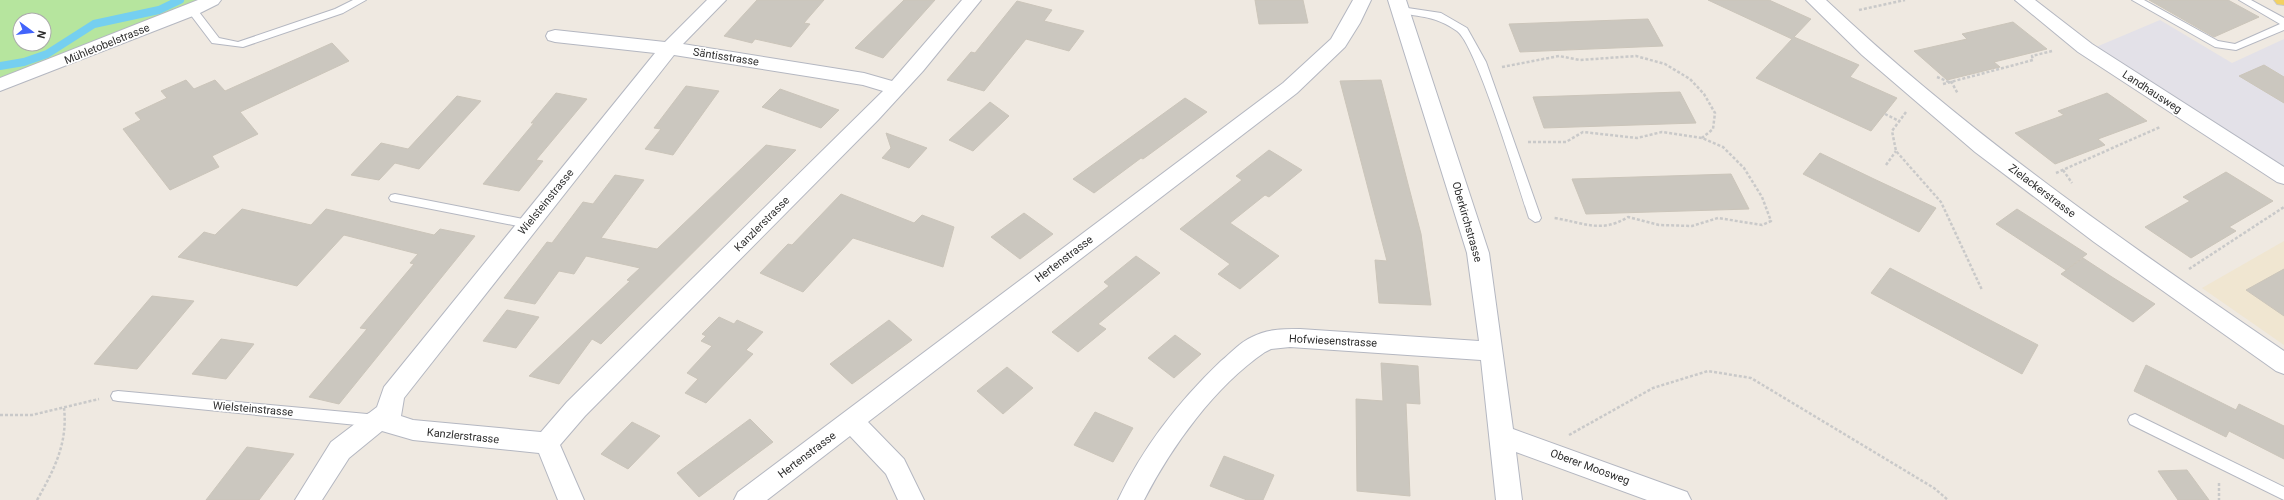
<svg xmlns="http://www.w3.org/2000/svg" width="2284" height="500" font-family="Roboto,sans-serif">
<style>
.industrial{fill:#e3e1e8}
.education{fill:#f0e6d1}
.green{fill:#b6e59e;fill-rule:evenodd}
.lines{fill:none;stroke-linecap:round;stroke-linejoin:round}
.stream{stroke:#75cff0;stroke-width:8}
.building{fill:#cbc7bf;stroke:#cbc5ba}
.service-casing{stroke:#b4b7c1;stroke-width:2}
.minor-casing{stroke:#b4b7c1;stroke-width:2}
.primary-casing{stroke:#c9c9c9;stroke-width:2}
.path{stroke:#c9c9c9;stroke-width:2.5;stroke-dasharray:3 2;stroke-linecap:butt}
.service{fill:#fff;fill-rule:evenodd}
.minor{fill:#fff;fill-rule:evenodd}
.primary{fill:#f2d163;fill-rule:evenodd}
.labels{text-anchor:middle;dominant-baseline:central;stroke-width:3.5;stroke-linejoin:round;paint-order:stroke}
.street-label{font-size:11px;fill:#2e2e2e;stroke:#fff}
</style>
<rect width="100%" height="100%" fill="#efe9e1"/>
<!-- industrial -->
<path class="industrial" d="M2160,20L2232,63L2284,39V169L2096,47Z"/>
<!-- education -->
<path class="education" d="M2284,241V345L2202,288Z"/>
<!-- green -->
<path class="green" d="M0,0H198L164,17L0,85ZM20,20H44V44H20Z"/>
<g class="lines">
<!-- stream -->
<path class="stream" d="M0,66L24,62L47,54L94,24L159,10L180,0"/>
</g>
<!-- building -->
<g class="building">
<path d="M757,0H824L804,23L810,24L791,47L755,39L752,43L724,36Z"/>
<path d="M904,0H935L883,58L855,48Z"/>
<path d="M1255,0H1303L1308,23L1259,24Z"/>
<path d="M1708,0H1769L1811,19L1794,37L1859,65L1850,77L1897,98L1871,131L1756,78L1792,39Z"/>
<path d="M2149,0H2228L2259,17L2214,37Z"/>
<path d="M1017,1L1052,10L1044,21L1084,31L1069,51L1026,39L984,91L947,80L971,52L975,53Z"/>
<path d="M1648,19L1663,46L1520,52L1509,24Z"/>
<path d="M2013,22L2047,49L1994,62L2000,67L1947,80L1914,51L1967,39L1962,34Z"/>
<path d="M332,43L349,61L240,112L258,134L212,156L219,167L170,190L123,129L141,120L135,113L167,98L161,91L186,80L194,89L215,80L225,91Z"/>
<path d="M2264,65L2284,77V103L2239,76Z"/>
<path d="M1381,80L1421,234L1431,305L1379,303L1375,260L1387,261L1340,81Z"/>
<path d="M686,86L719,91L673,155L645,149L661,129L654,128Z"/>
<path d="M780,89L839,110L821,128L762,107Z"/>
<path d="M1680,92L1696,123L1544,128L1533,97Z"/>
<path d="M556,93L587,99L536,160L543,161L519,191L483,184L534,123H531Z"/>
<path d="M2107,93L2147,121L2098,139L2105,145L2055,164L2015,133L2064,115L2058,111Z"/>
<path d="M457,96L481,101L419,169L395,163L379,180L351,175L381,143L408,149Z"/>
<path d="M1185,98L1207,112L1143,159L1141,158L1094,193L1073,179Z"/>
<path d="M990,102L1009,116L973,151L949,140Z"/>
<path d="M886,133L927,148L909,168L882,158L891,148Z"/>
<path d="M766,145L796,150L601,344L592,339L559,384L529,376L630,281L627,280L640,268L586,256L574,274L559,271L535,304L504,298L547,242L552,243L583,202L593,204L615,175L644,180L601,238L657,249Z"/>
<path d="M1269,150L1302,170L1269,197L1265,195L1230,223L1279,256L1240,289L1218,274L1230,264L1180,229L1242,180L1236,176Z"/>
<path d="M1820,153L1874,179L1936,208L1919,232L1803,174Z"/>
<path d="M2226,172L2273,201L2229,227L2236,231L2191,258L2145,227L2190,201L2183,197Z"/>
<path d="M1731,174L1749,209L1586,214L1572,179Z"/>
<path d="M841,194L914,223L922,215L954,227L943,267L853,238L803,292L760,273L788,244L792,245Z"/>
<path d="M242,209L311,225L326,209L434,235L440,229L475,236L339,404L309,397L367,329L360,328L414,264L410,263L418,254L344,235L297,286L178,257L204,232L215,235Z"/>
<path d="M2017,209L2042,225L2087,254L2066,270L1996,224Z"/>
<path d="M1024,213L1053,234L1020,259L991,237Z"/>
<path d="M1136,256L1160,273L1098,324L1106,329L1078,352L1052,332L1109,286L1104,282Z"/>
<path d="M2083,258L2112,277L2155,304L2133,322L2061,274Z"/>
<path d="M1890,268L2038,345L2022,374L1871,293Z"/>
<path d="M2284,269V316L2246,290Z"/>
<path d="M152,296L194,301L137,369L94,364Z"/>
<path d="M507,310L539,317L516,348L483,341Z"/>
<path d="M719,317L734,324L737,320L763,332L746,350L753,354L706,403L685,393L698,379L687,373L712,346L701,341L706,336L702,334Z"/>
<path d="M889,320L912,340L852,384L830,364Z"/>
<path d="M1175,335L1201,354L1174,378L1148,358Z"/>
<path d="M221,339L254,344L226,379L192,374Z"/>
<path d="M1381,363L1418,366L1420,404L1406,403L1410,496L1357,491L1356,399L1383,401Z"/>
<path d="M2146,365L2236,410L2239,404L2284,426V459L2229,431L2226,437L2134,391Z"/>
<path d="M1007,367L1033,388L1003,414L977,391Z"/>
<path d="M1095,412L1133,428L1113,462L1074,445Z"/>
<path d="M750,419L773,442L699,497L677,473Z"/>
<path d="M632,422L660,436L628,469L601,454Z"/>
<path d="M247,447L294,454L259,500H206Z"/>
<path d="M1224,456L1274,475L1263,500H1247L1210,486Z"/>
<path d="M2187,470L2209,500H2178L2158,471Z"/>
</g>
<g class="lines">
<defs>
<g id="service">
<path d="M353,0H366L343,13L243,47L212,43L187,10L192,7L196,8L219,38L238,42L335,9Z"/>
<path d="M2132,0H2144L2218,41L2235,44L2280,24L2239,0H2251L2284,18V30L2236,50L2215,47Z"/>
<path d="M1401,7L1441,13L1467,28L1486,62L1541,218L1539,221L1535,222L1529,218C1519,188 1476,44 1457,31C1434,15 1422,18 1397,12L1396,10Z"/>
<path d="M395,194L528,220L534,224L528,228L391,201L389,198L391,195Z"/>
<path d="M118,391L367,414L377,411L382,413L384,417L382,421L367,426L118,401L113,400L111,396L113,392Z"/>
<path d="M2135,414L2284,487V500L2130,424L2128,420L2130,416Z"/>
</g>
<g id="minor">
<path d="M198,0H221L218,4L198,14L0,91V78Z"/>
<path d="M707,0H726L683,44L864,73L892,81L962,0H981L923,71L878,120L585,416L560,445L584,500H558L539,453L413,440L382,431L349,458L322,500H295L331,442L377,407L384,387L655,53L555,42L548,40L546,36L548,32L555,30L665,42ZM674,55L863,85L883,91L567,402L541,432L413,420L401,416L404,398Z"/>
<path d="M1353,0H1371L1360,23L1345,47L1297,93L868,422L904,459L924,500H898L886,474L850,436L767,500H734L738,492L1283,83L1331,39Z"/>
<path d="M1388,0H1406L1489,253L1513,429L1687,492L1691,500H1647L1516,452L1522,500H1496L1481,360L1290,347L1271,349L1265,352C1214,387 1172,446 1144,500H1118C1143,447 1179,401 1221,361C1231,353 1240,342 1252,337C1267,329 1283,329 1300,329L1479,341L1467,253Z"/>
<path d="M1806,0H1826C1968,134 2123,241 2284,351V374L2276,371L2094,242L1975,152L1862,55Z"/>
<path d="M2015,0H2035L2092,44L2284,167V184L2277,182L2078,52Z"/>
</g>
<path id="primary" d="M2274,0H2284V5L2277,4Z"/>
</defs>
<!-- service casing -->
<use href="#service" class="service-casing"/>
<!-- minor casing -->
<use href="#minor" class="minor-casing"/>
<!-- primary casing -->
<use href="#primary" class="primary-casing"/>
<!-- path -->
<g class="path">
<path d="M1859,10L1905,0"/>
<path d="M1502,67L1559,56L1580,60L1636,56L1665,64L1690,79L1704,94L1715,113L1713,129L1702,138"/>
<path d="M1937,77L1949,82"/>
<path d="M1951,81L1958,94"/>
<path d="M1943,84L2033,60L2032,56L2052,51"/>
<path d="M1906,112L1892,131L1896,151L1941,202L1982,290"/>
<path d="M1885,114L1899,121"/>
<path d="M1528,142H1566L1583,132L1637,138L1662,132L1702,138L1723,147L1744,168L1762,197L1771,221L1762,225L1718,218L1692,226L1659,225L1628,217C1601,234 1582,222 1554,218"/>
<path d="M1886,165L1896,151"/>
<path d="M2063,170L2072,183"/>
<path d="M2056,173L2160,127"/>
<path d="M2189,269L2284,207"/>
<path d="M0,415H32L99,399"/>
<path d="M1569,435L1653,388L1708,371L1751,378L1934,488L1948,500"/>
<path d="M2219,483V500"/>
<path d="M37,500C54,470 68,443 64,408"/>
</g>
<!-- service -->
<use href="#service" class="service"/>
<!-- minor -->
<use href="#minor" class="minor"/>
<!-- primary -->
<use href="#primary" class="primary"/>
</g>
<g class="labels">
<!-- street labels -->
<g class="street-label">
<text transform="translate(107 44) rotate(-22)">Mühletobelstrasse</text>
<text transform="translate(726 57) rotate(9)">Säntisstrasse</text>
<text transform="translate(2152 92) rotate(33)">Landhausweg</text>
<text transform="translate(2042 191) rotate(37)">Zielackerstrasse</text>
<text transform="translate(546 202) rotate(-51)">Wielsteinstrasse</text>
<text transform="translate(1467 222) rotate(74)">Oberkirchstrasse</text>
<text transform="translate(762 224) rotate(-45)">Kanzlerstrasse</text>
<text transform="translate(1064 259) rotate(-37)">Hertenstrasse</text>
<text transform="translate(1333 341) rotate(3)">Hofwiesenstrasse</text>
<text transform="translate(253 409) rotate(5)">Wielsteinstrasse</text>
<text transform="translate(463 436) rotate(6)">Kanzlerstrasse</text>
<text transform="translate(807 455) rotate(-37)">Hertenstrasse</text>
<text transform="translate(1590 467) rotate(20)">Oberer Moosweg</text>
</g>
</g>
<!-- north arrow -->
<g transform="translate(32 32) rotate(105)"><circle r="19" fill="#ffffff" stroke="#ababab"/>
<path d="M0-3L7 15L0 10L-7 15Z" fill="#4264fb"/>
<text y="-6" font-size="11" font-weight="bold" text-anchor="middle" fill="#2e2e2e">N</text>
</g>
</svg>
